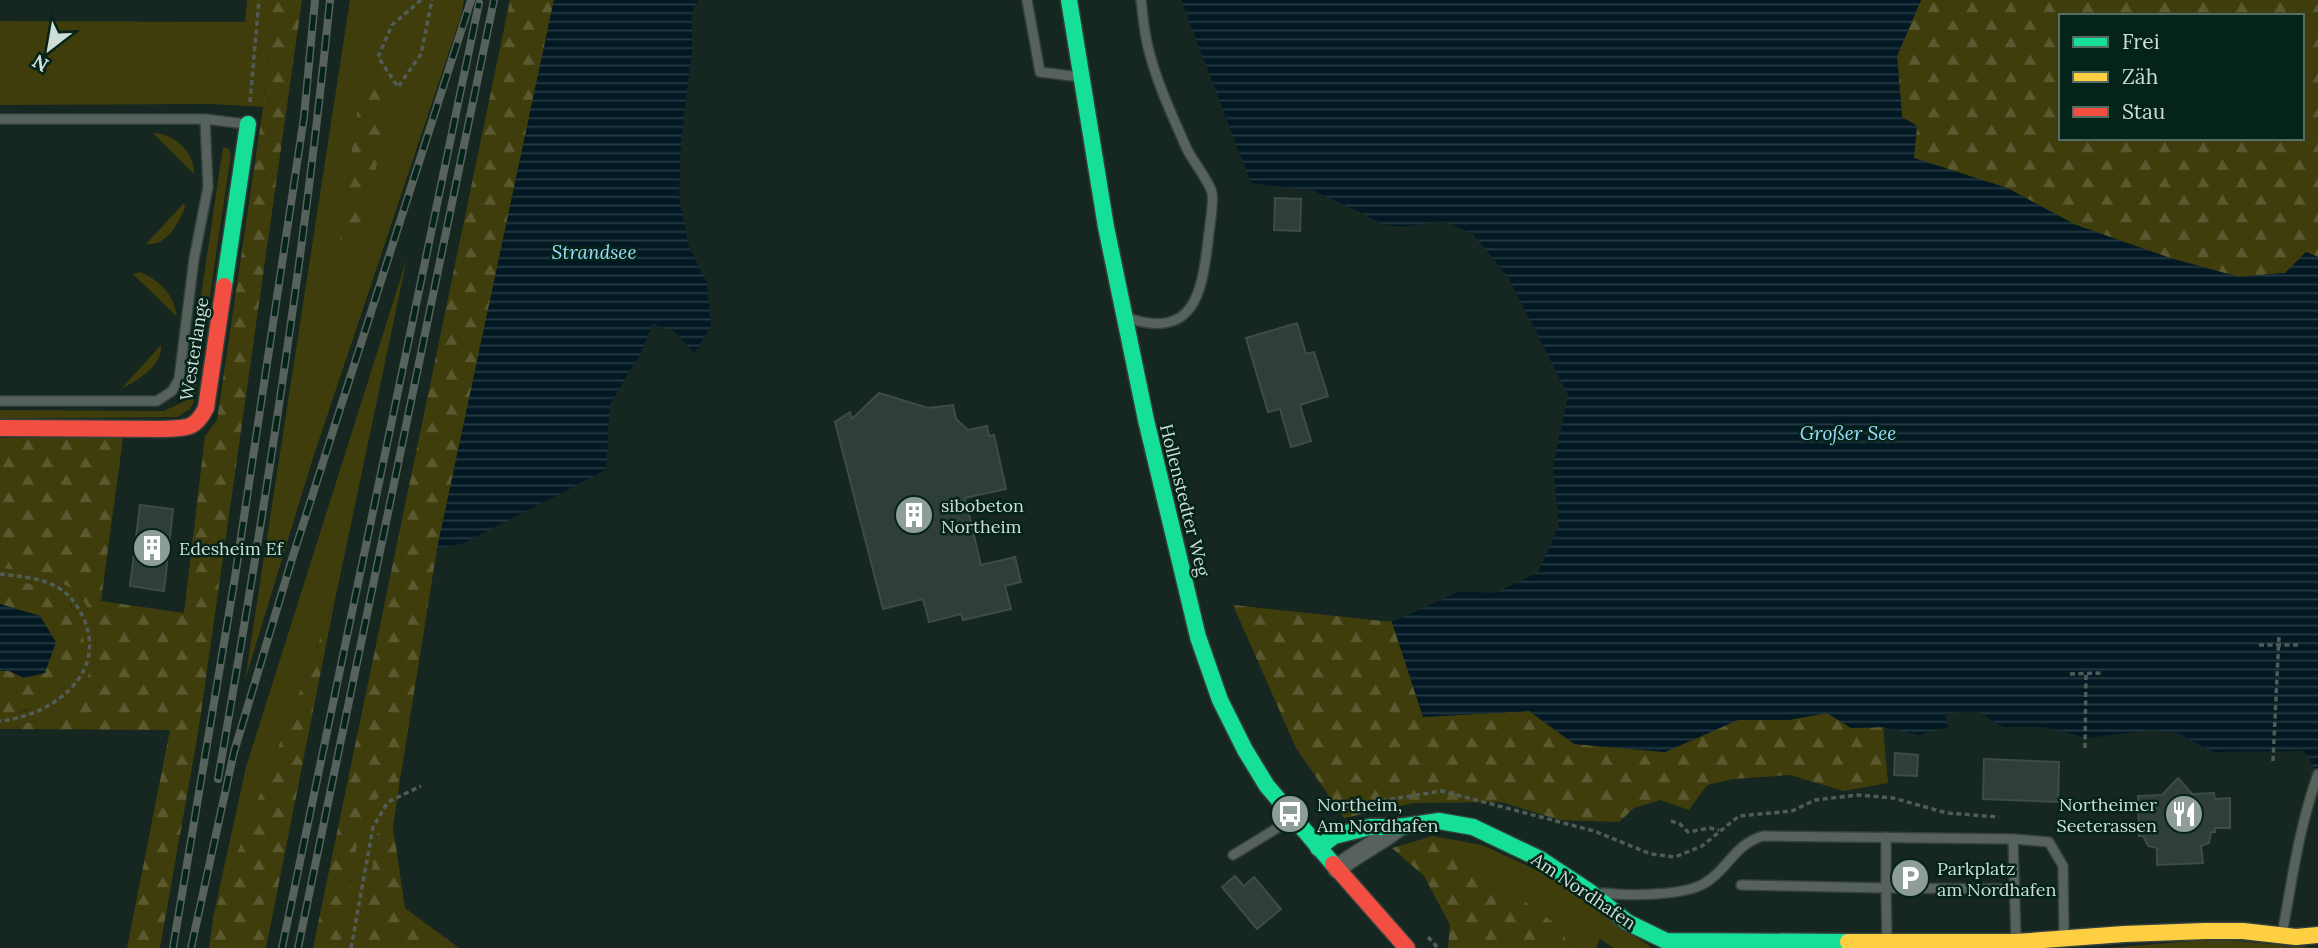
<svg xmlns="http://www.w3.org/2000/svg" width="2318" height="948" font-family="Lora,serif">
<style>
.grass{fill:#3f3d0c;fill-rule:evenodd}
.forest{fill:url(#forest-firs);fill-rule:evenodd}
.water{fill:url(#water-rules)}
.building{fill:#2f3d3b;stroke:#3d4c48;stroke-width:2}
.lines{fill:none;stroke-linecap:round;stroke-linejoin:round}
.lane-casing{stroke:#34403b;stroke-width:12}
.street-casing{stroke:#34403b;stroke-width:21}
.fast-casing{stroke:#34403b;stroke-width:19}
.slow-casing{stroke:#34403b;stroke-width:19}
.jam-casing{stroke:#34403b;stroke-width:19}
.path{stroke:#505c57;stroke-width:3.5;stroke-dasharray:5 3.5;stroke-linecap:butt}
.lane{stroke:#57625d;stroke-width:9}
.street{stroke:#57625d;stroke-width:18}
.fast{stroke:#16e098;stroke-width:16}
.slow{stroke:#ffcf43;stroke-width:16}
.jam{stroke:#f24e42;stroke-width:16}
.rail-casing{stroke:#57625d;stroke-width:8}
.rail{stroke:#042319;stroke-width:5;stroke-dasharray:16;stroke-linecap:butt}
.labels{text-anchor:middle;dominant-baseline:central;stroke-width:5;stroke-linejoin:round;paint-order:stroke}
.street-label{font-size:18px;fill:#ceded7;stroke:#042319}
.poi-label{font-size:18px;fill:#ceded7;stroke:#042319;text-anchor:start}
.water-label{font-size:19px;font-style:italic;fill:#9bdcfc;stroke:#042319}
</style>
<defs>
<pattern id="forest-firs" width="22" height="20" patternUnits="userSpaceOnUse" patternTransform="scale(1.75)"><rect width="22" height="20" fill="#3f3d0c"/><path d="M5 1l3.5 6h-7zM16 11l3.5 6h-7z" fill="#5a592f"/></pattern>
<pattern id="water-rules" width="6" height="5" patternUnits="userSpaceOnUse" patternTransform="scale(1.75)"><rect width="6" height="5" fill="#021924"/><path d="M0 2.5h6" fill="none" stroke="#263a43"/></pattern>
</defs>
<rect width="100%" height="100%" fill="#162620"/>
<!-- grass -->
<g class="grass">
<path d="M247,0H273L263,107L210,104L0,105V21L245,22Z"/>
<path d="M350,0H464L461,16L313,458L245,680ZM364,70L359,248L339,251L338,250Z"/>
<path d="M153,133C174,133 195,153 194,174Z"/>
<path d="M223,147L229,149L231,155L194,401L190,409L177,417L0,419V410L164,411L183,402L189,377Z"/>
<path d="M184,203L185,208C178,224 166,247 146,244Z"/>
<path d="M407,258L335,600L214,913L246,767Z"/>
<path d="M140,272C161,281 174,295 177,317L133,274Z"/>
<path d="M161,345C164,363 138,381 122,388Z"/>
<path d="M0,568L44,573L79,593L95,622L96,653L85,684L64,705L42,718L9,729H0V716L26,711L64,688L72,606L55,591L28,583L0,580Z"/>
<path d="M400,780L393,827L377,835L361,948H341L359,833L372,803Z"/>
<path d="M1433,836L1482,845L1552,877L1652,948H1614L1600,939L1596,948H1570L1560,927L1486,873L1453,844Z"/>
</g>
<!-- forest -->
<g class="forest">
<path d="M273,0H302L199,727L160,948H127L170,730L9,729L42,718L64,705L85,684L96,653L95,622L79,593L44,573L0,568V438H123L101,601L184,613L205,436L217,420L263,107Z"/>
<path d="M510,0H554L437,549L400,780L372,803L359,833L341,948H313Z"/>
<path d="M1921,0H2318V257L2306,252L2285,273L2239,277L2170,258L2076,225L2007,188L1913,158L1917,126L1902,117L1897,56ZM2061,16H2302V138H2061Z"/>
<path d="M363,69L391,98L359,248L338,251Z"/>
<path d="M0,580C18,582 37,583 53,590C65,595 73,607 77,618C81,628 85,639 84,650C81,686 32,714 0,716V671L9,670L24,678L40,616L0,604Z"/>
<path d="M335,600L266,948H209L214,913Z"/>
<path d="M1233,605L1392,622L1423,717L1529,711L1575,744L1665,752L1738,720H1789L1827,713L1851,728L1883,727L1888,783L1844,791L1790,775L1733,779L1707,785L1689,810L1660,800L1634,808L1619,822L1560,820L1501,802L1414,803L1344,818L1296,748Z"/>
<path d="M393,827L405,908L459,948H361L377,834Z"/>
<path d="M1433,836L1453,844L1486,873L1560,927L1570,948H1448L1450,925L1424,876L1392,848Z"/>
<path d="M2215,939L2318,948H2110Z"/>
</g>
<!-- water -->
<g class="water">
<path d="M554,0H698L692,12V50L681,143L679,197L689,247L707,283L711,326L694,353L674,331L653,324L639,356L610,404L606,470L464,543L437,549Z"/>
<path d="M1181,0H1921L1897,56L1902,117L1917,126L1914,158L2007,188L2076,225L2170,258L2239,277L2285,273L2306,252L2318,257V770L2314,768L2304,751L2214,752L2177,733L2153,730L2087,738L2044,727H2003L1978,712L1945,713L1948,727L1919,735L1883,727L1851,728L1827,713L1789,720H1738L1665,752L1574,744L1529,711L1423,717L1392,622L1460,591L1495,593L1538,572L1559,526L1553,466L1568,395L1508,277L1473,234L1442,221L1404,227L1384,225L1358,211L1314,191L1251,183Z"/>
<path d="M0,604L40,616L56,642L45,673L24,678L9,671H0Z"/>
</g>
<!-- building -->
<g class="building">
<path d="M1275,198L1301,199L1300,231L1274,230Z"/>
<path d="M1297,323L1306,354L1314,352L1328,396L1300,405L1311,441L1291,447L1280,409L1268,412L1246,338Z"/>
<path d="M879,393L928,408L953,405L956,419L968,430L987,426L989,436L994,435L1006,489L965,498L981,565L1015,557L1021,582L1005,586L1011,609L963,620L961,614L929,622L923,599L883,609L835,422L850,412L852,419Z"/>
<path d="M140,505L173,509L164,591L130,586Z"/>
<path d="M1895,753L1918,755L1917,776L1894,775Z"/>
<path d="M1984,759L2059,762L2058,802L1983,799Z"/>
<path d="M2178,778L2192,794L2214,793L2215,799L2230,798V828H2215V832H2211L2209,843L2201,846L2203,863L2157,865V848L2148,846L2143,836H2139L2138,796L2162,795Z"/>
<path d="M1235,876L1244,886L1254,877L1281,909L1257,929L1222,887Z"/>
</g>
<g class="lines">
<defs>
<g id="lane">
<path d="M1027,0L1040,72L1080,77"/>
<path d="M0,119H205L246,124"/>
<path d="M1128,318C1194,340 1202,293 1208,241C1209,229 1214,204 1212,193C1209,180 1192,161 1186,147C1172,115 1156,81 1148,47C1144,32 1143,16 1141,0"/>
<path d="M0,401H157L172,391L179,379L194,259L208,187L205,119"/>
<path d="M1886,837V888L2014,889"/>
<path d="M2013,839L2016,940"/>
<path d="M1233,855L1292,819"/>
<path d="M1741,885L1886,888L1887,941"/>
<path d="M1603,893C1628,896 1684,896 1705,883C1729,869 1733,845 1763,836L2013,839L2049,842L2063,866L2064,935"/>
<path d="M2282,935C2292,880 2299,827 2318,774"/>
</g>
<path id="street" d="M1337,869C1356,853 1379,843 1399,827"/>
<g id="fast">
<path d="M1069,0L1106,227L1146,420L1198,637L1220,700L1245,750L1267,786L1333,864"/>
<path d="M224,286L248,124"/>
<path d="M1318,848L1334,836L1370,827H1399L1439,821L1473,827L1540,859L1590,892L1627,922L1666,941L1848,942"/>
</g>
<path id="slow" d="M1848,942H2016L2124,934L2205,931H2243L2296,937L2318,935"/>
<g id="jam">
<path d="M0,428L163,429C186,428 195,430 206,408L224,286"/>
<path d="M1333,864L1407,948"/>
</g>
</defs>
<!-- lane casing -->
<use href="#lane" class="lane-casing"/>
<!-- street casing -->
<use href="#street" class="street-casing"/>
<!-- fast casing -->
<use href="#fast" class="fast-casing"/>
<!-- slow casing -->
<use href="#slow" class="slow-casing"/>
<!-- jam casing -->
<use href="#jam" class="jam-casing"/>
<!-- path -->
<g class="path">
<path d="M421,0L392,25L378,57L398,87L421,54L432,0"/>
<path d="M250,102L259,0"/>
<path d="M0,574C18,576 42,578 57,587C71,595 77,605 84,619C108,676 50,716 0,721"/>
<path d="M2259,645H2298"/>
<path d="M2070,674L2101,673"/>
<path d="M2085,748L2086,673"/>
<path d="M2273,761L2279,636"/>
<path d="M1373,802L1442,791L1594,831L1651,854L1675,857L1702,846L1739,816L1792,811L1815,800L1858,795L1893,798L1947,813L1999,817"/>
<path d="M1318,811L1355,805"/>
<path d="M1671,821L1680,824L1688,832L1710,828L1719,830"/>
<path d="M1428,937L1438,948"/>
<path d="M351,948L373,827L388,802L421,786"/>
</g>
<!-- lane -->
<use href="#lane" class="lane"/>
<!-- street -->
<use href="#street" class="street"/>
<!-- fast -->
<use href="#fast" class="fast"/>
<!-- slow -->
<use href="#slow" class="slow"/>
<!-- jam -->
<use href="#jam" class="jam"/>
<defs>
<g id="rail">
<path d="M218,779C263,521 304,261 330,0"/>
<path d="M173,948L235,577L304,117L315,0"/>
<path d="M191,948L234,752L292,559L471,0"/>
<path d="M282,948L479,3"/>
<path d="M298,948L494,0"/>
</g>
</defs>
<!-- rail casing -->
<use href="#rail" class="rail-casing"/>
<!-- rail -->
<use href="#rail" class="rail"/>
</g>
<!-- icons -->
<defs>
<symbol id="building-disc" viewBox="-11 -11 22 22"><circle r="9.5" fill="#8e9e97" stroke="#042319"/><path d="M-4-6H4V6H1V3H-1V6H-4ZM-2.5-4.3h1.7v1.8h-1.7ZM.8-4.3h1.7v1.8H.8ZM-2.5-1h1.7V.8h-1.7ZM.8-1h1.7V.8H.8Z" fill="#fff"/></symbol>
<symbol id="bus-disc" viewBox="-11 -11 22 22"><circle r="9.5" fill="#8e9e97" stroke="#042319"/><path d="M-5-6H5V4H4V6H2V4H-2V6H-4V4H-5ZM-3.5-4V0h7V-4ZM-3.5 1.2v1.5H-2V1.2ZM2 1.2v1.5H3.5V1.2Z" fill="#fff"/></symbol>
<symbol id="restaurant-disc" viewBox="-11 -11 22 22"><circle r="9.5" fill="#8e9e97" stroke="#042319"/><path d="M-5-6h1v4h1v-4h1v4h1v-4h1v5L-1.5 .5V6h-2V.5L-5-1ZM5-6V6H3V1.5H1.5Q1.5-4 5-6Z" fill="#fff"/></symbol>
<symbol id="parking-disc" viewBox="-11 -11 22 22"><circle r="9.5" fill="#8e9e97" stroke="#042319"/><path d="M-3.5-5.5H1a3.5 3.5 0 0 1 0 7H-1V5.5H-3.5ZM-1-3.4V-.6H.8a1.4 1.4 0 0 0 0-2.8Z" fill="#fff"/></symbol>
</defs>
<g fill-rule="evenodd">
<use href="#building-disc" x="892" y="493" width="44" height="44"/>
<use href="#building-disc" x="130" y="526" width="44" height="44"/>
<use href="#bus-disc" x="1268" y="792" width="44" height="44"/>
<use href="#restaurant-disc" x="2162" y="792" width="44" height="44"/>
<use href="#parking-disc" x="1888" y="856" width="44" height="44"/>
</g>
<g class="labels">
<!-- street labels -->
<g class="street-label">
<text transform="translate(194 349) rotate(-81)">Westerlange</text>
<text transform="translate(1185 500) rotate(76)">Hollenstedter Weg</text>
<text transform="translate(1584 891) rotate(34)">Am Nordhafen</text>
</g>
<!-- poi labels -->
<g class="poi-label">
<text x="941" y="505">sibobeton<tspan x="941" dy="21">Northeim</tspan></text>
<text x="179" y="548">Edesheim Ef</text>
<text x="1317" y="804">Northeim,<tspan x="1317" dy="21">Am Nordhafen</tspan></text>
<text x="2157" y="804" text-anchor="end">Northeimer<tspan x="2157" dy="21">Seeterassen</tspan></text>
<text x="1937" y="868">Parkplatz<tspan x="1937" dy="21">am Nordhafen</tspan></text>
</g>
<!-- water labels -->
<g class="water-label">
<text x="594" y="252">Strandsee</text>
<text x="1848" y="433">Großer See</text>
</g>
</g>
<!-- legend -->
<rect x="2059" y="14" width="245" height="126" fill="#042319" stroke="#556e65" stroke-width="2"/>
<rect x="2073" y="37" width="35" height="10" fill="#16e098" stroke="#556e65" stroke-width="2"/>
<text x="2122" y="49" font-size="21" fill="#ceded7">Frei</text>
<rect x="2073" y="72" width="35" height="10" fill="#ffcf43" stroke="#556e65" stroke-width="2"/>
<text x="2122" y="84" font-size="21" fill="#ceded7">Zäh</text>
<rect x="2073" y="107" width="35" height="10" fill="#f24e42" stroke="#556e65" stroke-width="2"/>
<text x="2122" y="119" font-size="21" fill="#ceded7">Stau</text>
<!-- north arrow -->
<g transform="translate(49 49) rotate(211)" stroke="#042319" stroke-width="5" paint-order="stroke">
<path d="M0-5L12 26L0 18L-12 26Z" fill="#ceded7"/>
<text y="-10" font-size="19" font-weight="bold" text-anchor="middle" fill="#ceded7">N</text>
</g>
</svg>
